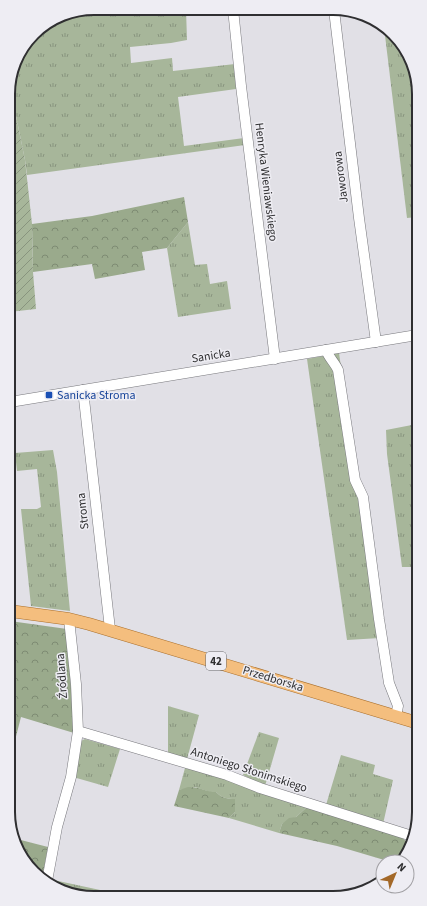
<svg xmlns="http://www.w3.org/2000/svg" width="427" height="906" font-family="'Source Sans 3',sans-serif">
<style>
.grass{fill:url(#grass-tufts)}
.forest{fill:url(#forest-crowns)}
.garden{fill:url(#garden-furrows)}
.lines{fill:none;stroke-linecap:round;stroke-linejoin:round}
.minor-casing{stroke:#78787d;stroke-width:11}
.major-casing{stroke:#aa6f2b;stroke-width:13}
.minor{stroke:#fff;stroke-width:10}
.major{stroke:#f4be7e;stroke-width:12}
.transit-dot{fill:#1a4fb4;stroke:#eeedf3;stroke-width:1.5}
.labels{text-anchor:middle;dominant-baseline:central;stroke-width:3;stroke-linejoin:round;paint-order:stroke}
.shield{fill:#eeedf3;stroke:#68686b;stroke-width:1}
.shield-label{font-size:11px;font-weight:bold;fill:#2f2f31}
.street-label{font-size:12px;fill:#2f2f31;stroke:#eeedf3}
.transit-label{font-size:12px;fill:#164399;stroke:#eeedf3;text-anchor:start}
.rim{fill:none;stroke:#2f2f31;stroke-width:2}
</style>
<defs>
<pattern id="grass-tufts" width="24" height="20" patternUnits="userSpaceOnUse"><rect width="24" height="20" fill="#a7b69a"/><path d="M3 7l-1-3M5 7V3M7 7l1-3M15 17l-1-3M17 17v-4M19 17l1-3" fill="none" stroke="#88947e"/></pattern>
<pattern id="forest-crowns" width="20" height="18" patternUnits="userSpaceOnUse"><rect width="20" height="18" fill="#9aaa8c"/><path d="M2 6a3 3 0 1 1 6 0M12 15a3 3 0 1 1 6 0" fill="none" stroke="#7e8b73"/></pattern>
<pattern id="garden-furrows" width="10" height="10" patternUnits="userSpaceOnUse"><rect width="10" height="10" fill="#a7b69a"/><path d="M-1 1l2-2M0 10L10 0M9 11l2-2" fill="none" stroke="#88947e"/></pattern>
</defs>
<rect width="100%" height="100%" fill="#e1e0e6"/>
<!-- grass -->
<g class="grass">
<path d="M94,8L186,9L187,40L171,43L130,47L131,63L172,58L173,71L235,64L236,89L178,97L184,146L244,138L245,145L27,175L25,160L14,106L11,77L17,56L37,30L62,14Z"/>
<path d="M384,27L390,30L416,72L417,217L407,218Z"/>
<path d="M188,222L195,265L207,264L210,284L227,281L231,309L178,317L167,248Z"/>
<path d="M339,353L380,638L347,640L307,359Z"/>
<path d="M417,424L418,474L413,475L418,512V567H402L387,454L386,430Z"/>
<path d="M53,450L57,472L70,611L31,606L21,509H37L41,507L37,469L17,471L15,453Z"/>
<path d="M168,706L199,715L187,759L168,753Z"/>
<path d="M259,732L279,738L265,786L243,775Z"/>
<path d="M85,739L120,749L108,787L73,777L81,741Z"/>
<path d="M341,755L375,765L373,774L393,780L383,824L326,805Z"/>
<path d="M185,768L236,781L307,807L296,817L282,824L279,833L229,818L235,812V799C227,799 222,798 216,792H210L195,787L179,790Z"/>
<path d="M49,879L128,896H78L48,882Z"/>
</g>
<!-- forest -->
<g class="forest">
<path d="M184,197L188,222L167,248L142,252L145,270L95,279L92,264L33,272L32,224L92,216Z"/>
<path d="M10,621L67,629L74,733L21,717L11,756Z"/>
<path d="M188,787C198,786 206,792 216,792C222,798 227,799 235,799V812L229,818L174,806L179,790Z"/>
<path d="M307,807L399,835L408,843L404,855L399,862H391L337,846L279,833L282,824L289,818L296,817Z"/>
<path d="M13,838L48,847L42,879L37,876Z"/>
</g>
<!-- garden -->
<path class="garden" d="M11,77L14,106L25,160L32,224L33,272L36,309L9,312V83Z"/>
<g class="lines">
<defs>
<g id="minor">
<path d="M233,9L241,86L275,359"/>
<path d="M334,10L359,218L376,342"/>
<path d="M326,350C329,358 335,363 338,370L355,480L363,497L379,619L389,683L398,706L396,716"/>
<path d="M83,390L110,629"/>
<path d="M10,402L417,335"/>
<path d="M78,731L227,775L260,788L412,836"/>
<path d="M47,881L57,827L71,777L78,731L76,684L69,619"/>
</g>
<path id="major" d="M10,611L69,619L89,624L418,723"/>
</defs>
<!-- minor casing -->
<use href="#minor" class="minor-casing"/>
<!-- major casing -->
<use href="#major" class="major-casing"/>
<!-- minor -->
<use href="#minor" class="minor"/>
<!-- major -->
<use href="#major" class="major"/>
</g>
<!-- markers -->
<rect class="transit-dot" x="45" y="391" width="8" height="8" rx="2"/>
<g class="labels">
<!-- shield labels -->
<rect class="shield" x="206" y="652" width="20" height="18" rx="3"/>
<g class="shield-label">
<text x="216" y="661">42</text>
</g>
<!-- street labels -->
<g class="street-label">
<text transform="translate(341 177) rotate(-97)">Jaworowa</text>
<text transform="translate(266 182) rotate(83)">Henryka Wieniawskiego</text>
<text transform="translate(211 356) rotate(-9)">Sanicka</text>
<text transform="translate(83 511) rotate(-96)">Stroma</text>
<text transform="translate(62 676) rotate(-94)">Źródlana</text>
<text transform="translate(273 679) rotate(17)">Przedborska</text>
<text transform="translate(249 770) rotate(18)">Antoniego Słonimskiego</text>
</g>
<!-- transit labels -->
<g class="transit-label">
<text x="57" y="395">Sanicka Stroma</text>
</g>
</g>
<!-- crop -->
<path d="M0 0H427V906H0ZM94 15H333A79 79 0 0 1 412 94V812A79 79 0 0 1 333 891H94A79 79 0 0 1 15 812V94A79 79 0 0 1 94 15Z" fill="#eeedf3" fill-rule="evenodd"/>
<path class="rim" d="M94 15H333A79 79 0 0 1 412 94V812A79 79 0 0 1 333 891H94A79 79 0 0 1 15 812V94A79 79 0 0 1 94 15Z"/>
<!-- north arrow -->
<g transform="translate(395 874) rotate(44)"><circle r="19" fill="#eeedf3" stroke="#a2a1a5"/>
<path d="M0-3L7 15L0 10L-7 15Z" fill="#a36828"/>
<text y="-6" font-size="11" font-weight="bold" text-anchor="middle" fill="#2f2f31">N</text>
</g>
</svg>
